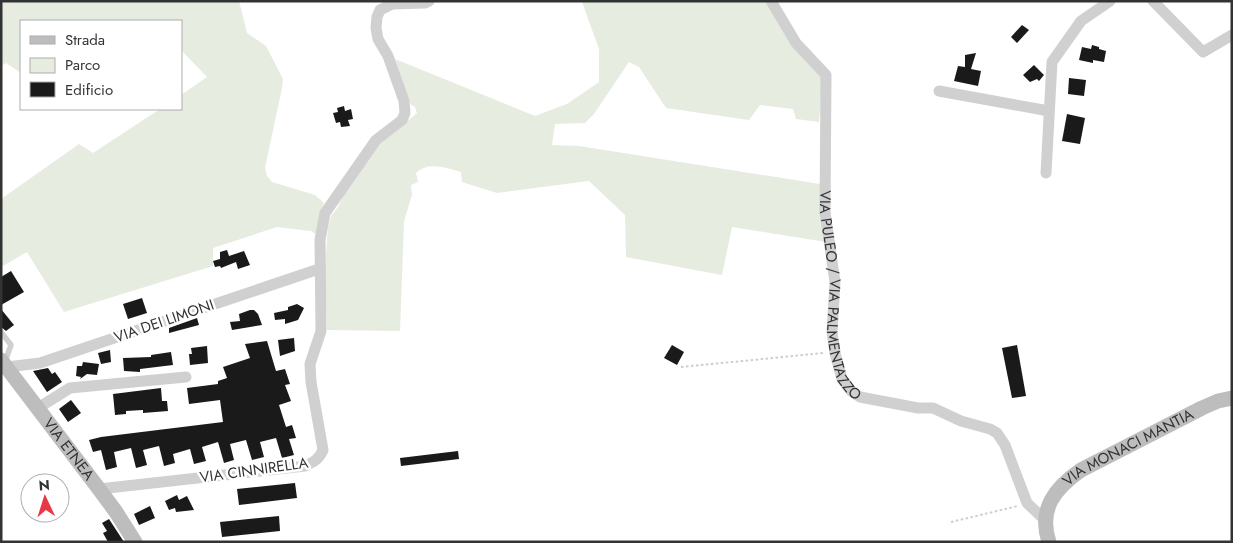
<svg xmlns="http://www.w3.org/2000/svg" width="1233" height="543" font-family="Jost,sans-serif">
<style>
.green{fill:#e6ecdf}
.building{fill:#1a1a1a}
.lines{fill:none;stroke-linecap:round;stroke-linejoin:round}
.path{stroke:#cdcdcd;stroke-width:2;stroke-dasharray:2.5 2.5;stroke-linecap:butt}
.lane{stroke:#d0d0d0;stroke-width:5.5}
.street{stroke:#d0d0d0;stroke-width:11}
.secondary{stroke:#bdbdbd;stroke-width:15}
.labels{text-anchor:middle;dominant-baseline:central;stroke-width:5;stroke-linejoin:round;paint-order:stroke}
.street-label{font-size:15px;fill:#333;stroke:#fff}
</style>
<rect width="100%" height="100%" fill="#fff"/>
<!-- green -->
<g class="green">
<path d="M1,1H239L247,33L266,46L283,79L282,88L265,168L267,176L272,182L315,195L324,203L321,210L317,235L311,231L277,227L213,248V266L64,312L27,252L1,267V199L79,144L93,153L160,109H181V95L207,77L181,50V21H21V73L6,63L1,66Z"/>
<path d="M579,1H767L819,70L822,82L819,122L796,119L793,109L760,105L749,120L666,108L639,67L629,62L594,114L585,123L555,124L552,145L579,146L820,184L826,242L732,227L722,275L626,257L625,215L589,181L497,193L462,182L461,172C446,168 429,161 416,173L418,182L411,185L412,195L404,221L400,331L327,330L325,267L328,227L331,216L338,207L343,196L379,144L417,113L415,107L410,104L395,59L535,116L567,104L599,82V49L582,2Z"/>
</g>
<!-- building -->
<g class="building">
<path d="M1022,25L1029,30L1017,43L1011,37Z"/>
<path d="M1092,45L1099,47V49L1106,51L1104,62L1093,60V63L1079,60L1082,47L1091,49Z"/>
<path d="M976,53L971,69L981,71L978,86L954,81L958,66L965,67V55Z"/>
<path d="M1034,65L1044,75L1039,81L1037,79L1030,82L1023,75Z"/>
<path d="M1069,78L1086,80L1084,96L1068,94Z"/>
<path d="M344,106L345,111L351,109L353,119L348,120L350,126L341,127L340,122L336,123L333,113L338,112L337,108Z"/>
<path d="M1067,114L1085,118L1080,144L1062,141Z"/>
<path d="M227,250L229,256L244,251L250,265L238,269L236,262L221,268L220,266L215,267L213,261L220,259V252Z"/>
<path d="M11,271L24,292L1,305V277Z"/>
<path d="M142,298L147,313L128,319L123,304Z"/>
<path d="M297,304L304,308L298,320L285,324V319L275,320L274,313L288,310V307Z"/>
<path d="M1,309L14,325L6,331L1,327Z"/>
<path d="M250,310H254L258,314L262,325L232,330L230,322L240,321L239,314Z"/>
<path d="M197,318L199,325L169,333V328Z"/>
<path d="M294,338L295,351L280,356L278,340Z"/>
<path d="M267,341L276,371L285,369L290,384L285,385L291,401L279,405L286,427L292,425L296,438L289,439L294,455L282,458L276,438L260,442L264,457L252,460L246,440L230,444L234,460L224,463L218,442L202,447L206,461L194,464L190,449L173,454L175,463L164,466L159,446L143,450L147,465L136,468L131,448L114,452L117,467L106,470L101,450L93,452L89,440L101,437L223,422L220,400L189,404L187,388L218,384V381L227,378L223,367L250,358L245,344Z"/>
<path d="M672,345L684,352L677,365L664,358Z"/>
<path d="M1017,345L1026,396L1012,398L1002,348Z"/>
<path d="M207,346L208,363L190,365L189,354H192L191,348Z"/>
<path d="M110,350L111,362L101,364L98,353Z"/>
<path d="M171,352L173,365L140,369V372L124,371L123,358L151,357V355Z"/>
<path d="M83,362L99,364L97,375L87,374L80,379L81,377L76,376L77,366H82Z"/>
<path d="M48,368L52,374L55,372L62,382L47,392L33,371Z"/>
<path d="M161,388L162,401H167L168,411L143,413V410L126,411V414L115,415L113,394Z"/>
<path d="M71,400L81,413L68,422L59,409Z"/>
<path d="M458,451L459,459L401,466L400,458Z"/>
<path d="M295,483L297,498L239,505L237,489Z"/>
<path d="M177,495L179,500L187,496L194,510L176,512L175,508L169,510L165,501Z"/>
<path d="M150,506L155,518L139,525L134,514Z"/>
<path d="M279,516L280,531L222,537L220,522Z"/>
<path d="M109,519L124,542H108L103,533L107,531L102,523Z"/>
</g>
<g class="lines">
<!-- path -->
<g class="path">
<path d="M681,367L824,353"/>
<path d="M951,522L1018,506"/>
</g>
<!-- lane -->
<path class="lane" d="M1,332L11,345L5,362"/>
<!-- street -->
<g class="street">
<path id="s1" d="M771,1L796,43L826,75L825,212L835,282L832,332L835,353L842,379L851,391L860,397L918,408H933L961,421L990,429L997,433L1005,445L1027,503L1045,520"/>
<path d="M1153,1L1203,52L1232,35"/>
<path d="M939,91L1049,111"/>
<path d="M1046,173L1052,62L1081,21L1110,1"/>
<path d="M7,367L40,363L319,269"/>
<path d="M38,408L70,388L186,377"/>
<path d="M99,489L305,466C314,462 319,459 323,450L311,382L310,364L321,331L320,240L325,213L376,140L402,120L405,113L404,101L388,56L378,39L376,28L377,17L380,10L392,4L425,3L429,1"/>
</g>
<!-- secondary -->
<g class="secondary">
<path id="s2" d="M1,360L99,489L116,512L135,542"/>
<path id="s3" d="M1049,542C1038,509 1055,488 1081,470L1202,408L1218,401L1232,398"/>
</g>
</g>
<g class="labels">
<!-- street labels -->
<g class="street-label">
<text stroke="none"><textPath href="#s1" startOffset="316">VIA PULEO / VIA PALMENTAZZO</textPath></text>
<text transform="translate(164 321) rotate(-19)">VIA DEI LIMONI</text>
<text stroke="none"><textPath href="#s3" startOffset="138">VIA MONACI MANTIA</textPath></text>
<text stroke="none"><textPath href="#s2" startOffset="112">VIA ETNEA</textPath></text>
<text transform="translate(254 470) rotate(-8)">VIA CINNIRELLA</text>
</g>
</g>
<!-- border -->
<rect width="1233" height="543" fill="none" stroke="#333333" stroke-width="5"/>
<!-- legend -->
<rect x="20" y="20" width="162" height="90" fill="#ffffff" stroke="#adadad"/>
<rect x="30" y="36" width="25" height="8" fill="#bdbdbd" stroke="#adadad"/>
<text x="65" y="45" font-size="15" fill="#333333">Strada</text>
<rect x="30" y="58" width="25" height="15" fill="#e6ecdf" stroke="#adadad"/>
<text x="65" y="70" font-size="15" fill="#333333">Parco</text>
<rect x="30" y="82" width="25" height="15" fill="#1a1a1a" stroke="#adadad"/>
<text x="65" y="95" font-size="15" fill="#333333">Edificio</text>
<!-- north arrow -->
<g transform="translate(45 498) rotate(356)"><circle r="24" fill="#ffffff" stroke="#adadad"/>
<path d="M0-4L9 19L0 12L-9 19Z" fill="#e63946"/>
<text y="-8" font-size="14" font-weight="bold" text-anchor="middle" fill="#333333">N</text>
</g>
</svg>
